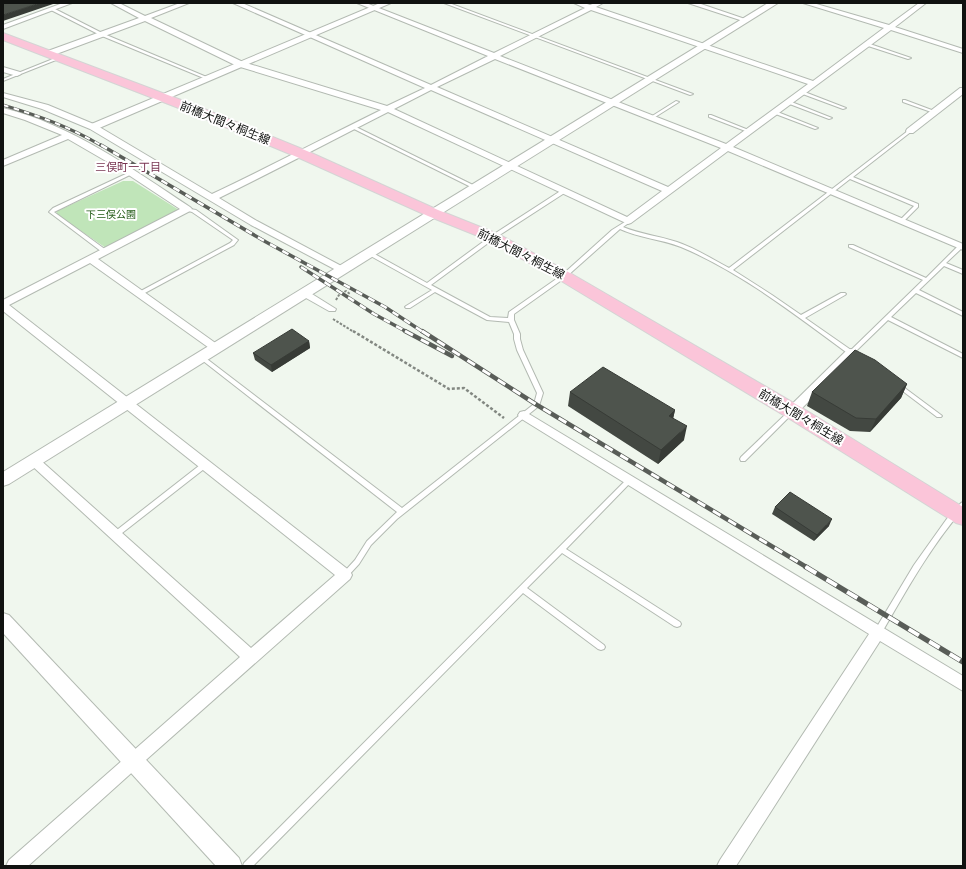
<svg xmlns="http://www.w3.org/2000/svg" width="966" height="869" font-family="Karla,'Noto Sans JP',sans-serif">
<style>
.green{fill:#c0e5b9}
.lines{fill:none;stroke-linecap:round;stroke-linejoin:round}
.service-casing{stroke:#b3bab2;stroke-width:2}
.pedestrian-casing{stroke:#b3bab2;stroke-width:2}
.minor-casing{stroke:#b3bab2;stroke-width:2}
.tertiary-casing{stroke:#b3bab2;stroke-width:2}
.primary-casing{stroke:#d4d4d4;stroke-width:2}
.path-far1{stroke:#838882;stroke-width:2;stroke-dasharray:2.5 1.5;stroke-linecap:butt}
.path{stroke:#838882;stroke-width:2.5;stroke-dasharray:3 2;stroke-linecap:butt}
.service{fill:#fff;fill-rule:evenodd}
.pedestrian{fill:#fff;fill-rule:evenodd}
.minor{fill:#fff;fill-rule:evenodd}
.tertiary{fill:#fff;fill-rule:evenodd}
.primary{fill:#fbc5d9;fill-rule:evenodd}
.rail-far3-casing{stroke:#595d58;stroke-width:3}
.rail-far2-casing{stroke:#595d58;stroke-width:3.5}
.rail-far1-casing{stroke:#595d58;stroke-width:4.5}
.rail-casing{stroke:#595d58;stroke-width:5.5}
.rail-far3{stroke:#fff;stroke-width:2;stroke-dasharray:5.5;stroke-linecap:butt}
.rail-far2{stroke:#fff;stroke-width:2.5;stroke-dasharray:7;stroke-linecap:butt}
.rail-far1{stroke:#fff;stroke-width:3;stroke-dasharray:9;stroke-linecap:butt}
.rail{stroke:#fff;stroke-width:4;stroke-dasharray:12;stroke-linecap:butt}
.wall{fill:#434842}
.shaded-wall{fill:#373b36}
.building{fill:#4e544d;stroke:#373b36}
.labels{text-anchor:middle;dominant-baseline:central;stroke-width:4;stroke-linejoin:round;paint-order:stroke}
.far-park-label{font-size:10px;fill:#215a15;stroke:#fff}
.far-neighbourhood-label{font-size:11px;fill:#783451;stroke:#fff}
.street-label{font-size:12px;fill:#101210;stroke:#fff}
</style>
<rect width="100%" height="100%" fill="#f0f7ee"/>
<!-- green -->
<path class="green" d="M123,181H133L179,210L106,248L56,214L57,211Z"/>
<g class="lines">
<defs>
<g id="service">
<path d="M444,3H449L693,94L690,95Z"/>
<path d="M51,8H53L104,34L209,78L206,79L102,36L51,10Z"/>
<path d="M865,43H867L911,58L908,59L865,45Z"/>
<path d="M58,57L61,58L3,81V79Z"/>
<path d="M800,91H802L846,108L843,109L800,93Z"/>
<path d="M903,100H905L937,112L934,113L903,102Z"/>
<path d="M676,101L679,102L652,119L649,118Z"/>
<path d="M787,101H789L832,118L829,119L787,103Z"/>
<path d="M773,111H775L818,128L815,129L773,113Z"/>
<path d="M709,115H711L751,131L748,132L709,117Z"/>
<path d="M352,126H354L477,187V188H473L352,128Z"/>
<path d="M909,130L912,131L853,177L918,204V207L903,222H901L899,221L914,206L850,179L733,270L772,295L801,315L841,293H845L846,294L845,295L805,318L851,350L923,280L849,247V245H853L926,278L959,245H963V247L946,263L963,270V274L944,266L919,290L963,312V316L916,293L891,317L963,354V358L888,320L854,353V355H850C798,317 741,272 681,247C661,239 639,238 620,229L566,277L514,314V320L520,334V339L523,350L543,393L539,406L397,519L371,545L359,564L347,577L345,578L343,577L342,575L343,573L355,560L367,541L397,512L198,357L199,356H203L402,508L534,404L537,393L517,350L514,339V334L509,322L487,320L435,292L410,308H406L405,307L406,306L432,290L367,254V252H371L427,283L491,236L562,190H566V192L495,238L431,285L490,317L508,318L509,312L562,275L612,230L628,220H630V222L623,227C640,234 659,236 677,242C695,248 712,259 729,268Z"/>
<path d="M130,172L134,173L54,212L106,250V252H102L49,212L53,208Z"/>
<path d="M185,208L196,210L238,240L234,245L143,294H139L138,293L139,292L230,243L233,240L192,212L185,210Z"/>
<path d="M898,383L941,415L942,416L941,417H937L896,386L895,385L896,384Z"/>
<path d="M792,409L795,411L745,461H741L740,459L741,457L790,410Z"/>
<path d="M206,464H208L209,466L208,468L204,469L117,537L115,538L113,537L112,535L113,533L200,465Z"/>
<path d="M627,479H631L632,481L566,549L680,622L681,624L680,626L677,627L674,626L562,553L527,588L604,645L605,647L604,649L601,650L598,649L523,593L253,866H243L244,863Z"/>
<path d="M963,502V509C930,547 906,591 881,634L878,635L875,634L874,632L875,630L914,565L946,520L961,503Z"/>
</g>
<path id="pedestrian" d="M306,294H312L336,309L335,311H329L306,298L305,296Z"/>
<g id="minor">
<path d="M63,3H72L3,29V25Z"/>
<path d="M111,3H119L145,16L180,3H189L151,18L243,62L387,106L425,88L233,3H242L431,85L488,56L357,3H366L494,53L585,8L574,3H584L590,5L595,3H603L596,7L813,81L884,28L803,3H813L889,25L919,3H926L895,27L963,49V53L891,30L733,147L963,244V250L728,151L631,223L628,224L388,112C331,141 276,170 219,198L257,221L347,269L342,272L338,271L251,225L90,129L42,109L3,97V93L48,105L96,125L212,194C269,167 324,138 381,110L237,66L145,21L51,56H45V52L139,18ZM591,10L808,84L726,144L500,56ZM495,59L721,148L668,187L437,87ZM431,90L662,191L627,217L394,109Z"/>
<path d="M688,3H698L748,20L743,21Z"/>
<path d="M3,67L20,72L21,74L17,76L3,72Z"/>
<path d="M960,88H963V94L913,133H907L906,131L907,129Z"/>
<path d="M3,108C72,125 131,168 190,207L192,209L190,211L98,259L221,347L220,350H212L90,263L9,305L350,571L352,575L350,579L138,767L28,866H6L9,860L240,657L30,464L28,461L30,458L34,456L38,458L251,648L335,575L3,311V300L180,209L118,168L68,139L3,166V160L62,135L25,120L3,113Z"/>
<path d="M851,349L855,350L856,353L855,356L796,414L792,415L788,414L786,411L788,408L847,350Z"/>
<path d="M524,411L963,676V691L880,641L736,866H717L720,860L869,634L520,418L518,415L520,412Z"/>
</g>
<g id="tertiary">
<path d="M380,3H391L97,129L93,130L88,127L89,125Z"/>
<path d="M768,3H778L9,484L3,486V472Z"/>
<path d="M3,613L9,615L239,858L242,866H216L3,633Z"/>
</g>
<path id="primary" d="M3,33L197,106L307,151L438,210L498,234L570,273L799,406L963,507V525L956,523L785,416L558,279L488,240L428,216L297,157L189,112L3,40Z"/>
</defs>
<!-- service casing -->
<use href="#service" class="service-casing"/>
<!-- pedestrian casing -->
<use href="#pedestrian" class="pedestrian-casing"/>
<!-- minor casing -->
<use href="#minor" class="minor-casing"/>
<!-- tertiary casing -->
<use href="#tertiary" class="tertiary-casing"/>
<!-- primary casing -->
<use href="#primary" class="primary-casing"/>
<!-- path-far1 -->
<g class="path-far1">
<path d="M336,300L339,295L346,291L350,294"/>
<path d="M333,319L354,332"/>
</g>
<!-- path -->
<path class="path" d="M353,331L449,389L464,388L504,418"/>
<!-- service -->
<use href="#service" class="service"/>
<!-- pedestrian -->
<use href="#pedestrian" class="pedestrian"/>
<!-- minor -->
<use href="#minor" class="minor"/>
<!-- tertiary -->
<use href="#tertiary" class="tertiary"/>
<!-- primary -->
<use href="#primary" class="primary"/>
<defs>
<path id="rail-far3" d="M3,105C39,116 70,127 102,146"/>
<g id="rail-far2">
<path d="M101,145L266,242L385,307L423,332"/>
<path d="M301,267L374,314L407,332"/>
</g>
<g id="rail-far1">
<path d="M405,331L452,356"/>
<path d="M422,331L537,405L808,568"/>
</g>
<path id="rail" d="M806,567L963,662"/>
</defs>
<!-- rail-far3 casing -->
<use href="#rail-far3" class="rail-far3-casing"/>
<!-- rail-far2 casing -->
<use href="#rail-far2" class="rail-far2-casing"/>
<!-- rail-far1 casing -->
<use href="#rail-far1" class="rail-far1-casing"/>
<!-- rail casing -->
<use href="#rail" class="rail-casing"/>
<!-- rail-far3 -->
<use href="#rail-far3" class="rail-far3"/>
<!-- rail-far2 -->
<use href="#rail-far2" class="rail-far2"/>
<!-- rail-far1 -->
<use href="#rail-far1" class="rail-far1"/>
<!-- rail -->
<use href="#rail" class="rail"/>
</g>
<!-- wall -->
<g class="wall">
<path d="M309,341L310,348L272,372L255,360L253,353Z"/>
<path d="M907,384L901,398L870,432L850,431L807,406L812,392Z"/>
<path d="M570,392L675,410L673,418L684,440L658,464L568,406Z"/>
<path d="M775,507L829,526L814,541L772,514Z"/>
</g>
<!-- shaded-wall -->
<g class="shaded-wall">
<path d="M40,3H56L3,21V15Z"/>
<path d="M309,341L310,348L272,372L271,365Z"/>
<path d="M907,384L901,398L870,432L876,419Z"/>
<path d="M675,410L672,424L669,416Z"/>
<path d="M687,426L684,440L658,464L661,450Z"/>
<path d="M832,519L829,526L814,541L817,535Z"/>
</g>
<!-- building -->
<g class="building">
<path d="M3,3H40L3,15Z"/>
<path d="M292,329L309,341L271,365L253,353Z"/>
<path d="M855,350L875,360L907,384L876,419L856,418L812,392Z"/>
<path d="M603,367L675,410L669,416L687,426L661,450L570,392Z"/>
<path d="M790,492L832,519L817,535L775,507Z"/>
</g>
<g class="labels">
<!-- far-park labels -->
<g class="far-park-label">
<text x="111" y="215">下三俣公園</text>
</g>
<!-- far-neighbourhood labels -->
<g class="far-neighbourhood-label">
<text x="128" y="167">三俣町一丁目</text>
</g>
<!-- street labels -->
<g class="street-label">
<text transform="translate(225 123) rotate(22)">前橋大間々桐生線</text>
<text transform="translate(521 254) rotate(27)">前橋大間々桐生線</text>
<text transform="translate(801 417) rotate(31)">前橋大間々桐生線</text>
</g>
</g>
<!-- border -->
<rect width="966" height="869" fill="none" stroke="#101210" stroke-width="8"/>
</svg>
